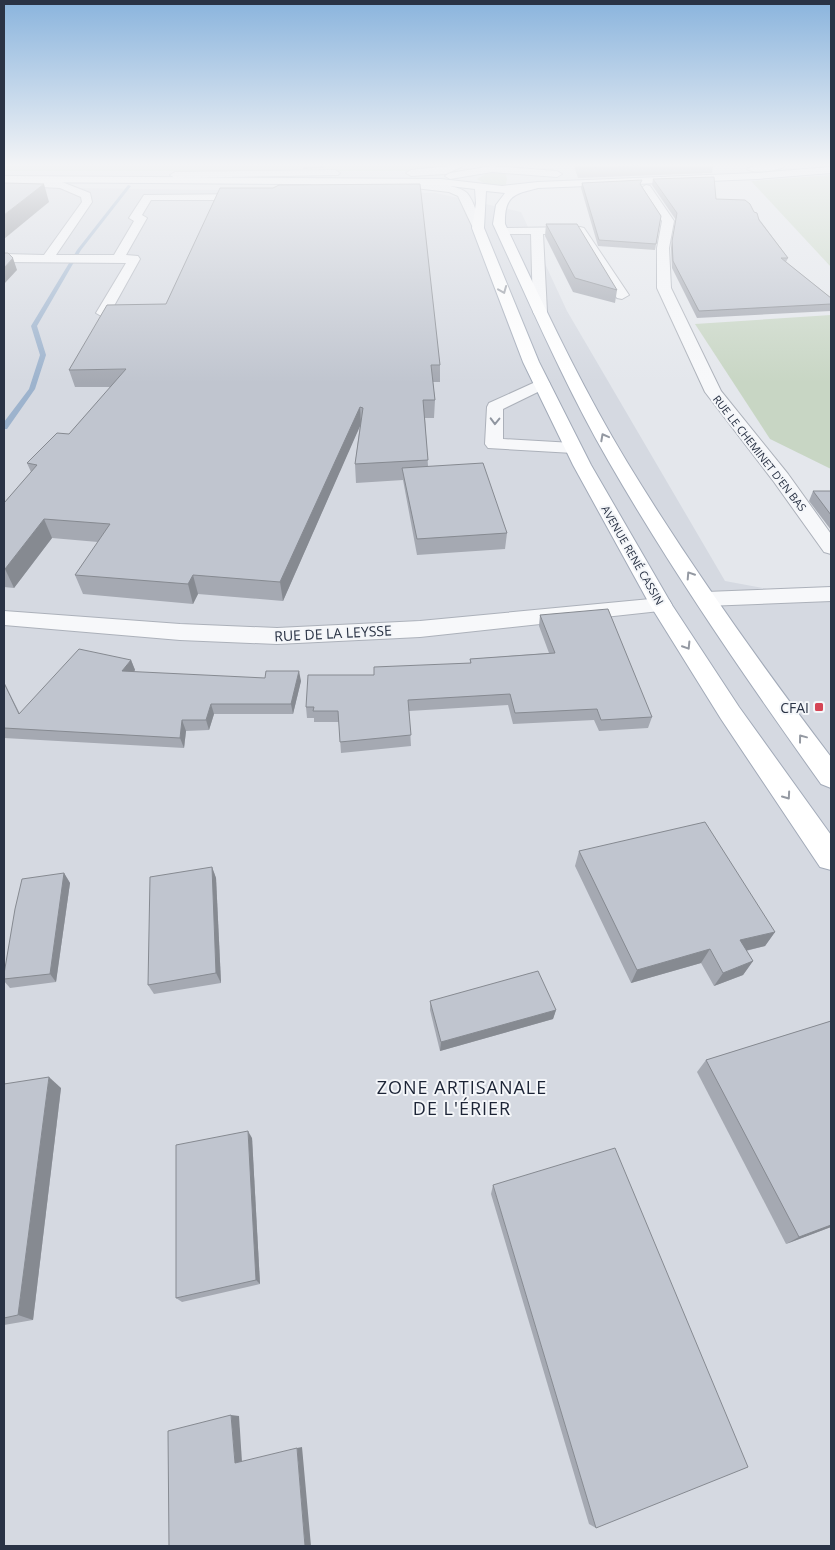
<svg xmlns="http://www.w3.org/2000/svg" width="835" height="1550" font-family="'Open Sans',sans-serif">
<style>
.built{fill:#d5d9e1}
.green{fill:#c8d6c4}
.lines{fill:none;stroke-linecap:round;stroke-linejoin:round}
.stream{fill:#9db3cd;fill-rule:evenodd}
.minor-casing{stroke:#acb1ba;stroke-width:2}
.major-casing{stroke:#a2aab8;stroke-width:2}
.minor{fill:#f7f8fa;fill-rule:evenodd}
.major{fill:#fff;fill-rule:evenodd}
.wall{fill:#a5a9b2}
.shaded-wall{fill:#868a91}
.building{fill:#c0c5cf;stroke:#868a91}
.oneway{stroke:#9499a2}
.oneway2{stroke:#9096a0}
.poi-dot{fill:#d54555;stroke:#f4f6f9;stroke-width:2}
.labels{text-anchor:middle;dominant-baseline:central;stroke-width:4;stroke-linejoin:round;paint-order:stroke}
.far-street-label{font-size:11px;fill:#2a3345;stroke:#f4f6f9}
.street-label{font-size:14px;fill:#2a3345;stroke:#f4f6f9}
.poi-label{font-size:14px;fill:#2a3345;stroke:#f4f6f9;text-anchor:end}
.near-neighbourhood-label{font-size:18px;letter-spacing:1px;fill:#1c2436;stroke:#f4f6f9}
</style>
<rect width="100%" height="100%" fill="#e4e7ec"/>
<!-- built -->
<path class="built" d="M4,187L436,193L521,212L567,311L725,581L831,601V1546H4Z"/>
<!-- green -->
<g class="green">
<path d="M4,166H452L419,171H4Z"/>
<path d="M505,172L507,179L505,187L487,185L477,179L487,173Z"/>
<path d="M831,175V267L751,181Z"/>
<path d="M831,315V469L770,439L695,324Z"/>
</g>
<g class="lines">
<!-- stream -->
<path class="stream" d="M128,185L131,186L81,250L37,326L46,355L35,389L7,429H4V422L29,389L40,355L31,326L77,250Z"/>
<defs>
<g id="minor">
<path d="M450,166H463L446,174L411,176L406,173L411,170Z"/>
<path d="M754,166H785C778,171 754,174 747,169Z"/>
<path d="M335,170L340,173L338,175L175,178L170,175L175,172Z"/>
<path d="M4,179L62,182L90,193L92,202L56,255H114L134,221L129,218L144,195L254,194L259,197L254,200H151L142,215L147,218L126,255L138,256L140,259L110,313L103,317L96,313L126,263L4,262V254L44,255L82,202L81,197L60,188L4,185Z"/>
<path d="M315,180C341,180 452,177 467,193C475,202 477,218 484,228L478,231L474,230L458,196L449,192L415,188L311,185L310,183Z"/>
<path d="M646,185L650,186L674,221L669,248L671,288L721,391L788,474L831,534V554L824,552L774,482L705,392L657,288V248L662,221L641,188Z"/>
<path d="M580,227L584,228L629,295L622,299L617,298L576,234H543L547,312L545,315H535L533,312L531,234H503L497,231L503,228Z"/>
<path d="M542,379L548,381L550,384L548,387L503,409V439L573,443L579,444L582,448L579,452L573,453L488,448L485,444L487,407L489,403Z"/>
<path d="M831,587V601L706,606L698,604L695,599L698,594L706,592Z"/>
<path d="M661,598L669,600L672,605L669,610L420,637L277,644L180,640L4,625V611L180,624L277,628L420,621Z"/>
</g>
<g id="major">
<path d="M492,166L557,171L562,174L557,177L492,172L450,179L445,176L450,173Z"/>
<path d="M831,167V173L757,179L538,188C515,194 504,195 505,224C543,304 581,386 627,462C689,564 759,662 831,757V788L821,784C747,680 673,573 609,462C565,386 530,304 493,224L496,205L505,193L486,191L484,228L539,362L591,465L672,605L739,707L831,835V870L820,867L721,719L650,605L573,465L523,362L472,228L476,203L475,189L441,185L4,182V176L441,179L502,186L538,182L757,173Z"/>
</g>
</defs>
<!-- minor casing -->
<use href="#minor" class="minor-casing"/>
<!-- major casing -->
<use href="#major" class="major-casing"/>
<!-- minor -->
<use href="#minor" class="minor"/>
<!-- major -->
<use href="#major" class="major"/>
</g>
<!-- wall -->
<g class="wall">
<path d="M303,166H329L318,168L303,169Z"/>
<path d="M574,166H713L712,173L578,178Z"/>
<path d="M653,179L716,199L754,212L788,258L786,262L831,298V311L697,318L672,268L671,248L676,220L652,185Z"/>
<path d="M582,183L641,185L661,216L655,250L598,246L581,188Z"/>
<path d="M546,224L617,290L615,303L573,292L545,236Z"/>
<path d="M440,365V382H433L435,400L434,418H425L428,466L507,533L505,549L417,555L403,480L356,483L355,464L360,425L283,601L198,594L193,604L83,594L75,575L98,542L52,538L14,588L4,587V503L31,472L27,463L69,434L111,387H75L69,370Z"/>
<path d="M813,491H831V530L809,501Z"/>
<path d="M540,615L652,717L648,728L599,731L594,720L513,724L508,705L409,711L411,746L341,753L339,722H314V718H307L306,707L374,675L470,663V659L549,653L539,626Z"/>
<path d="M131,660L135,670L134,672L301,681L293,714H214L209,730L186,731L184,748L4,738V682L20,714Z"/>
<path d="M579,851L775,932L765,946L746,951L753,961L743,975L714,986L701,963L631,983L575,866Z"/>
<path d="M212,867L216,878L221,983L154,994L148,985Z"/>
<path d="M64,873L70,883L56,982L10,988L4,981V974Z"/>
<path d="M430,1001L556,1010L553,1019L440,1051L430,1010Z"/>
<path d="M831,1021V1227L786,1244L697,1072L706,1060Z"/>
<path d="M4,1084L61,1088L33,1320L4,1325Z"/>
<path d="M252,1138L260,1284L182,1302L176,1298Z"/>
<path d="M493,1185L596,1528L589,1524L491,1194Z"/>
</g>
<!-- shaded-wall -->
<g class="shaded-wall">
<path d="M318,166H329L318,168Z"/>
<path d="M44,184L49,202L4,239V215Z"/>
<path d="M13,258L17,270L4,284V268Z"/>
<path d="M360,407L361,424L283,601L280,582Z"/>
<path d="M44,519L52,538L14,588L5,569Z"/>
<path d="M193,575L198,594L193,604L188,584Z"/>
<path d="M131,660L135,670L126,682L122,671Z"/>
<path d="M299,671L301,681L293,714L291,704Z"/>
<path d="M211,704L214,714L209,730L206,720Z"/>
<path d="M182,720L186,731L184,748L180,738Z"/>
<path d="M212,867L216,878L221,983L216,973Z"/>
<path d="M64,873L70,883L56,982L50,974Z"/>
<path d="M775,932L765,946L731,954L740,940Z"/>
<path d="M710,949L701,963L631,983L637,970Z"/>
<path d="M753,961L743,975L714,986L723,973Z"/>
<path d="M556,1010L553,1019L440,1051L441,1042Z"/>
<path d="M49,1077L61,1088L33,1320L18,1315Z"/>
<path d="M248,1131L252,1138L260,1284L256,1280Z"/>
<path d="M831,1225V1227L786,1244L799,1237Z"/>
<path d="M231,1415L239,1416L242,1462L235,1463Z"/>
<path d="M302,1447L311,1546H305L297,1448Z"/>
</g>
<!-- building -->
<g class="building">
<path d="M579,166H638L580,168Z"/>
<path d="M714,177L716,199L745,200L750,204L754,212L757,213L759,220L788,258H781L831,298V304L699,311L673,261L672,241L677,213L653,179Z"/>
<path d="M642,180L640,184L661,216L656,244L599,240L582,183Z"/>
<path d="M4,183L44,184L4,215Z"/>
<path d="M420,184L440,365H431L435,400H423L428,460L355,464L363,408L360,407L280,582L193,575L188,584L75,575L110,524L44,519L5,569H4V503L37,465L27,463L57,433L69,434L126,369L69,370L107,305L166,304L220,188H273L279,185Z"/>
<path d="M546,224H577L617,290L575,278Z"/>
<path d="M4,253H8L13,258L4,268Z"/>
<path d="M483,463L507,533L417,539L402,468Z"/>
<path d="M813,491H831V515Z"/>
<path d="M608,609L652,717L601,720L597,709L515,713L510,694L408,700L411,735L340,742L338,711H313L314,707H306L308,675H374V667L471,663L470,659L555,653L540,615Z"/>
<path d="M79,649L131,660L122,671L265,678L266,671H299L291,704H211L206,720H182L180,738L4,728V683L19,714Z"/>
<path d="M705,822L775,932L740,940L753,961L723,973L710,949L637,970L579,851Z"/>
<path d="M212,867L216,973L148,985L150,877Z"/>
<path d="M64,873L50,974L4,979V974L15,909L22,879Z"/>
<path d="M538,971L556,1010L441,1042L430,1001Z"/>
<path d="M831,1021V1225L799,1237L706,1060Z"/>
<path d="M49,1077L18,1315L4,1318V1084Z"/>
<path d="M248,1131L256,1280L176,1298V1145Z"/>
<path d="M615,1148L748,1467L596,1528L493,1185Z"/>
<path d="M231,1415L235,1463L297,1448L305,1546H169L168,1431Z"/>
</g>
<!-- one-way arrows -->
<defs><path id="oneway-chevron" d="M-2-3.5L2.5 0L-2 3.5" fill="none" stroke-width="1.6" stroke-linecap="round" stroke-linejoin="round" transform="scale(1.25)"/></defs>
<g class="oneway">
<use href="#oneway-chevron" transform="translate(503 290) rotate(68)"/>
<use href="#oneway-chevron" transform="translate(604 437) rotate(-118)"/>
<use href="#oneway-chevron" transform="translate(690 575) rotate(-123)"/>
<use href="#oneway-chevron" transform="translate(687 646) rotate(58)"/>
<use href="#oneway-chevron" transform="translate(802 738) rotate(-127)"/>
<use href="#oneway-chevron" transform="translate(787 796) rotate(55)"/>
</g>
<use class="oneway2" href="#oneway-chevron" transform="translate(495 421) rotate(91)"/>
<!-- sky -->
<linearGradient id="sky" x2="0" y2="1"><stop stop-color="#8ab4dd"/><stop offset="0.43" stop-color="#f3f4f6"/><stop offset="1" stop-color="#f3f4f6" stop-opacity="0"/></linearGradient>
<rect width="835" height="383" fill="url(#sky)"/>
<!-- markers -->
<rect class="poi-dot" x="814" y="702" width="10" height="10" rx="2.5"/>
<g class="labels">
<!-- far-street labels -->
<g class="far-street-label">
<text transform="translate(760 453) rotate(52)">RUE LE CHEMINET D'EN BAS</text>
<text transform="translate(633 555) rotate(60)">AVENUE RENÉ CASSIN</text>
</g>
<!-- street labels -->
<g class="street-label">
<text transform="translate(333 633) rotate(-3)">RUE DE LA LEYSSE</text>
</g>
<!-- poi labels -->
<g class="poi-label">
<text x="809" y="707">CFAI</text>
</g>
<!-- near-neighbourhood labels -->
<g class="near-neighbourhood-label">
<text x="462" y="1087">ZONE ARTISANALE<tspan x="462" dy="21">DE L'ÉRIER</tspan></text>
</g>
</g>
<!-- border -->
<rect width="835" height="1550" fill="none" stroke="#2a3345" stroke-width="10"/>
</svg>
